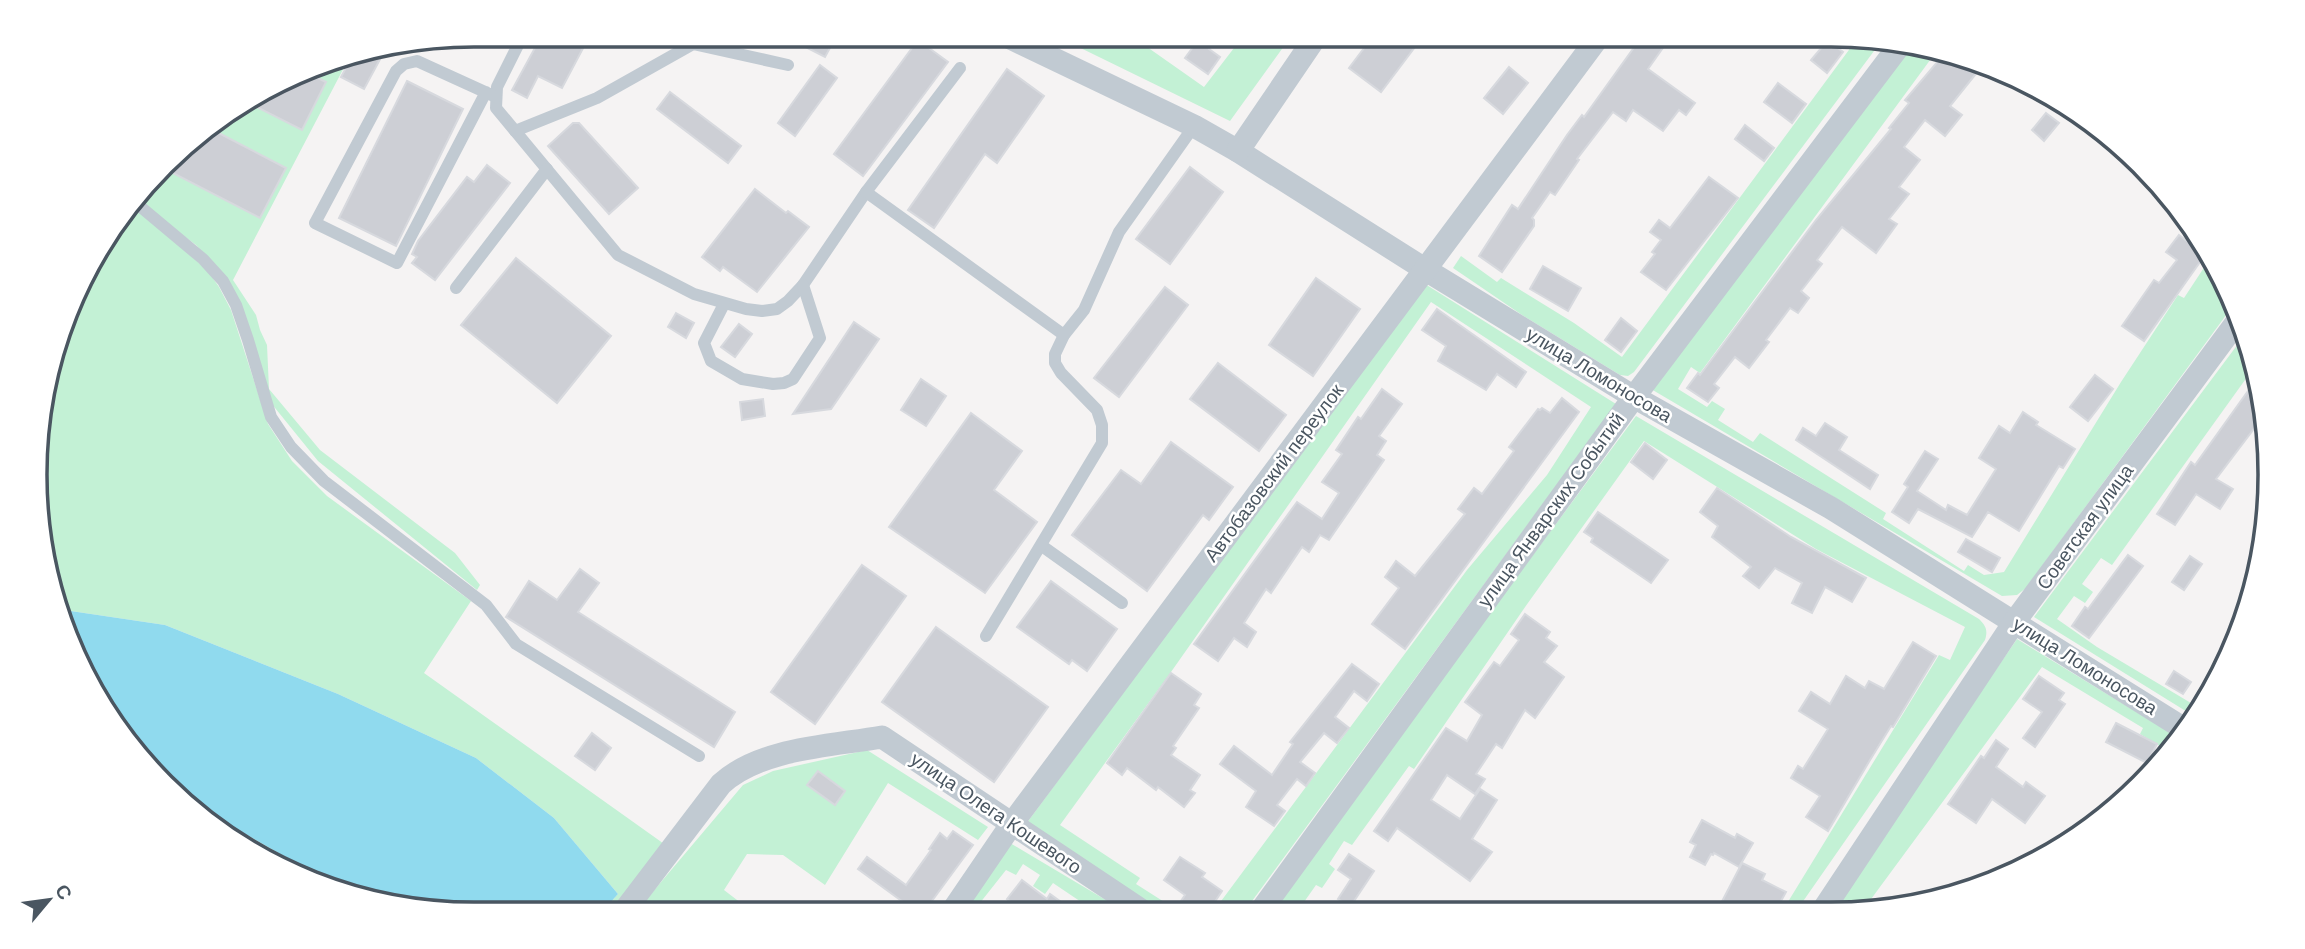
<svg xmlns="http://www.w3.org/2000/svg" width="2305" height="949" font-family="Helvetica,sans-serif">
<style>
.green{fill:#c3f1d5}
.water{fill:#90daee}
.building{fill:#cdcfd5;stroke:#d7d9de;stroke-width:2}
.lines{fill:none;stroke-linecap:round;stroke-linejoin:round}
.service{stroke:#c1cad2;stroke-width:12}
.minor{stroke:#c1cad2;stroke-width:23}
.labels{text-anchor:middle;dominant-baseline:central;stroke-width:5;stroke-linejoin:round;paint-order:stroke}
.street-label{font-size:19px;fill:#4a5661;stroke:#fff}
.rim{fill:none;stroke:#4a5661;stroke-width:3.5}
</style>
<rect width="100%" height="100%" fill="#f5f3f3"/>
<!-- green -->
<g class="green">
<path d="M1054,35H1130L1204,87L1244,35H1292L1230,121Z"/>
<path d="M1857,39L1880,43L1634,372L1628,376L1620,375L1522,315L1453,268L1461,256L1497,282L1501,278L1574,323L1622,357Z"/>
<path d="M1907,48L1936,52L1700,373L1691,367L1678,389L1707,407L1712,401L1725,409L1718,420L1753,442L1760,433L1886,513L1883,519L1964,571L1968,565L1984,575L2004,572L2121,382L2178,295L2184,298L2209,260L2224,280L2232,307L2026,588L2017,595L2002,596L1651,389Z"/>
<path d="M350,56L233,280L256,315L260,330L267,345L269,389L320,450L455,553L480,585L477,590L318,461L271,403L226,279L196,245L138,202L185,144L333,58Z"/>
<path d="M134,205L208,271L219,287L231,310L268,424L292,461L327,496L471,601L424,673L667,846L610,914H600L618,894L554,818L476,758L338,694L165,625L64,610L44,561L39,417L94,255Z"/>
<path d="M1425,284L1616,404L1244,912H1213L1467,570L1547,475L1591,407L1431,302L1171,672L1060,825L1140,878L1136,884L1180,912H1162L1026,824Z"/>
<path d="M2241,340L2250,373L2112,565L2101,558L2082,584L2093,592L2085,603L2074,596L2057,619L2097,647L2201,709L2197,718L2034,617Z"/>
<path d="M1636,416L1979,619C1986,626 1988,630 1985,640L1797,910H1783L1939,655L1950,660L1965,627L1816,549L1644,441L1523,610L1414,769L1409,766L1352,845L1344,841L1329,864L1335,869L1322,888L1316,885L1297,912H1268Z"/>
<path d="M2017,639L2179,738L2168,751L2140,734L2143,728L2042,667L1863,910H1830Z"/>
<path d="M867,750L988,827L978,840L888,783L825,885L783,855L747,854L724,890L754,913L634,914L743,785L773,771Z"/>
<path d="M184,799L349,893L334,891L207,823Z"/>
<path d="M1010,843L1126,912H1096L1053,883L1045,894L1033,886L1040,875L1023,864L1016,875L1006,870L972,913H961Z"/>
</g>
<!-- water -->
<path class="water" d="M64,610L165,625L338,694L476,758L554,818L618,894L600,914H475L349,893L184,799L109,718Z"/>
<!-- building -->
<g class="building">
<path d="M542,35H590L562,88L538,76L527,98L512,90Z"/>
<path d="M782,35H837L825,57Z"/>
<path d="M1202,35H1219L1209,49L1220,57L1208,74L1185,58Z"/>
<path d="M1374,35H1424L1381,92L1349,68Z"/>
<path d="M1643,35H1672L1648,69L1695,103L1686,115L1679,110L1663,131L1633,110L1626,121L1613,112L1577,159L1579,160L1555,195L1550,192L1532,218L1534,220V226L1502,272L1479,256L1512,205L1518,209L1567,135L1582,115L1584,117Z"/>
<path d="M918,40L948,62L863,176L834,154Z"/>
<path d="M1828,40L1843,52L1827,73L1811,60Z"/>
<path d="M385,50L364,89L341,77L353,55Z"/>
<path d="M1944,54L1971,58L1983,65L1950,106L1962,115L1945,136L1925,120L1904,147L1920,160L1899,187L1909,194L1889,219L1897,224L1876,253L1842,227L1817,260L1822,264L1801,291L1809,298L1798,313L1790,308L1766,340L1769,342L1749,368L1735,357L1714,384L1719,388L1708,402L1687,388L1698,373L1700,375L1816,220L1891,129L1889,128L1909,103L1905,100Z"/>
<path d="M820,65L837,78L795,136L778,123Z"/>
<path d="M1509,67L1528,83L1503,114L1484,98Z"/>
<path d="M1007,69L1044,96L997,163L985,154L934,228L908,210Z"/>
<path d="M308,73L326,82L302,130L253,105Z"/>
<path d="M407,81L463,109L396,246L339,218Z"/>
<path d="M1778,83L1806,104L1792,123L1764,102Z"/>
<path d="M670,92L741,146L728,163L657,109Z"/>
<path d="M2046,113L2059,123L2044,141L2032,130Z"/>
<path d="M573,123H579L638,188L609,214L548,146Z"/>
<path d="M1745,125L1774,148L1764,161L1735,139Z"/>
<path d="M211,129L286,168L260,218L165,169L185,144Z"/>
<path d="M487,165L510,183L435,280L412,263L417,257L412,254L418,241L467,177L474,182Z"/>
<path d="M1190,167L1223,192L1170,264L1136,239Z"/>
<path d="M1709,177L1738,198L1666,290L1641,272L1655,254L1652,252L1661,240L1650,232L1659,220L1670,228Z"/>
<path d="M755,189L786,213L788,211L809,227L757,292L723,267L720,271L702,257Z"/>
<path d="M2179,235L2205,255L2144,341L2122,326L2154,280L2159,283L2177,260L2166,252Z"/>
<path d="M516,258L611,336L557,403L461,325Z"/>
<path d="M1543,266L1581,288L1568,311L1530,289Z"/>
<path d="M1316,278L1360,309L1313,376L1269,345Z"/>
<path d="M1165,287L1188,305L1119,397L1094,378Z"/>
<path d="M1437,309L1526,372L1516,387L1497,374L1486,390L1438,361L1446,346L1422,330Z"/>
<path d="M676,313L694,323L686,338L668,327Z"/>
<path d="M1621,318L1637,331L1621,352L1605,340Z"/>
<path d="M854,322L879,339L831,409L793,414Z"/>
<path d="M739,324L752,334L735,357L721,347Z"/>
<path d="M1218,363L1286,415L1259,451L1190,399Z"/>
<path d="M2095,375L2113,389L2088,421L2070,407Z"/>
<path d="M921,379L946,396L926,426L901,410Z"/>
<path d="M2253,384L2262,418L2216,479L2233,489L2220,509L2196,494L2175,525L2157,514L2191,462L2195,465Z"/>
<path d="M1382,389L1402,404L1379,436L1386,441L1377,455L1384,460L1329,540L1320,535L1309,552L1302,547L1271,593L1266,589L1244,623L1256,632L1247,647L1234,638L1218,661L1194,644L1297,502L1322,519L1339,493L1322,482L1342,454L1336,450L1358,417L1361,419Z"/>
<path d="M1562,398L1579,412L1405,649L1372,624L1399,588L1385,577L1396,561L1415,576L1465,514L1458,509L1474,488L1482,494L1514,451L1509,447L1538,409L1540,410L1542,408L1550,413Z"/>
<path d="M763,399L765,416L742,420L740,402Z"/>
<path d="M2023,412L2038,422L2036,425L2075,449L2063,468L2059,466L2019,531L1988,512L1972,537L1918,509L1909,523L1892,512L1908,487L1904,484L1925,451L1938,459L1917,491L1946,510L1948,505L1967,515L1996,469L1979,458L1999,426L2010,433Z"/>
<path d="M971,413L1022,451L994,490L1037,522L985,593L889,527Z"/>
<path d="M1825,423L1847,437L1839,450L1878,475L1870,489L1796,440L1803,428L1816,436Z"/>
<path d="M1171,442L1233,487L1209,520L1203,515L1147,591L1072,535L1121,470L1141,484Z"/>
<path d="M1645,443L1667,460L1653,479L1631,462Z"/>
<path d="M1717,488L1791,537L1866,578L1852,602L1825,587L1812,613L1792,603L1802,583L1775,568L1759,588L1743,576L1751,567L1712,537L1718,526L1700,512Z"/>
<path d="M1598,512L1668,560L1651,583L1591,542L1593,538L1584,532Z"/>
<path d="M1966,539L2000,558L1992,572L1958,552Z"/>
<path d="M2128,555L2143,566L2089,638L2072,626L2085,607L2088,609Z"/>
<path d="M2190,556L2202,564L2184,590L2172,582Z"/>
<path d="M862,565L906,596L815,724L771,692Z"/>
<path d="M580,569L599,583L578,612L735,712L714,747L506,617L529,581L557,600Z"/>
<path d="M1051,581L1117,629L1087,671L1072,660L1069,664L1017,627Z"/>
<path d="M1525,614L1550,632L1546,638L1557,646L1544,662L1564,677L1535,718L1525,710L1502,748L1496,744L1476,774L1485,779L1475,794L1447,775L1431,800L1460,819L1480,789L1497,800L1472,839L1492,852L1470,881L1397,828L1388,841L1374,831L1446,728L1467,741L1482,715L1465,702L1494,662L1500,666L1519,640L1511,634Z"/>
<path d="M936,627L1048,707L994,782L882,702Z"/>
<path d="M1913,642L1936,656L1893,727L1891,726L1870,760L1828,831L1806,817L1820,796L1791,778L1798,766L1803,769L1828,729L1799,711L1811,692L1830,704L1846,676L1865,688L1869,681L1884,689Z"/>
<path d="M1352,664L1379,684L1367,701L1354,691L1335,717L1349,728L1337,743L1324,733L1300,762L1315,773L1306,786L1297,779L1277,805L1285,811L1274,826L1246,807L1256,791L1220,764L1234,746L1272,775L1293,744L1290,742Z"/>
<path d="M2174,671L2191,682L2183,694L2166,684Z"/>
<path d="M1171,673L1201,694L1194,705L1199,708L1173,746L1176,748L1171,755L1200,775L1190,790L1195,793L1184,807L1158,787L1156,790L1127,768L1122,775L1107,763Z"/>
<path d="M2039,676L2064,693L2059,700L2065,704L2035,747L2023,738L2042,712L2023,699Z"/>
<path d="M2116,723L2157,744L2147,763L2106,742Z"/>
<path d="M592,733L611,748L595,770L575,756Z"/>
<path d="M1996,740L2008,749L1996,767L2023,787L2026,782L2045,796L2025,823L1992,799L1976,823L1948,804L1981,756L1984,758Z"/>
<path d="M818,771L845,791L835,805L807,785Z"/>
<path d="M1702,820L1735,838L1737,834L1753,843L1739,867L1714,853L1713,855L1711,854L1705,865L1690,857L1696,845L1690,842Z"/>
<path d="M953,831L973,845L923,913H895L903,902L858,869L867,857L906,885L931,850L929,849L940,833L947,839Z"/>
<path d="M1349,854L1374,871L1350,907L1338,899L1351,879L1338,870Z"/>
<path d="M1180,857L1205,873L1202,877L1222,891L1208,912H1192L1179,904L1185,895L1164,880Z"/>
<path d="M1742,863L1765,874L1762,880L1786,892L1776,910L1717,911Z"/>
<path d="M1022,880L1047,899L1050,894L1075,912L1024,913L1007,899Z"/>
</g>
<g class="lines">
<!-- service -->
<g class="service">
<path d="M523,35L497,87L496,108L618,255L694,294L746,309L762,311L777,309L788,301L803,285L866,192L1064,335"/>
<path d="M486,92L397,263L315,223L396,71L404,64L417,61L496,97"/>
<path d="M515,131L597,98L693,44L788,65"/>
<path d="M866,192L960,68"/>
<path d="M136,203L203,259L223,281L236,305L248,340L271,417L291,447L324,481L486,605L516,644L699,756"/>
<path d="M456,288L547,169"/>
<path d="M724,304L704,343L711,361L742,379L773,384L784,383L793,379L820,338L803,285"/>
<path d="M1042,546L1122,603"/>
<path d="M986,636L1102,443V425L1097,410L1061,373L1055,363V354L1064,335L1084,310L1119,232L1194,126"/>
</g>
<!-- minor -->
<g class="minor">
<path d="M1004,35L1194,126L1238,151L1426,270L1634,397L1831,508L2186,730"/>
<path d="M1238,151L1317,35"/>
<path d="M1823,910L2015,621L2236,323"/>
<path d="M1260,912L1634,397L1899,46"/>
<path d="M951,913L1011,825L1600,35"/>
<path d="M622,914L721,784C760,748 831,746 882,737L1144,912"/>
</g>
</g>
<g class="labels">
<!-- street labels -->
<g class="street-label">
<text transform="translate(1599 375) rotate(31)">улица Ломоносова</text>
<text transform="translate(1274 473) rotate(-53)">Автобазовский переулок</text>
<text transform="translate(1551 510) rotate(-54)">улица Январских Событий</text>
<text transform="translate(2085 527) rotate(-54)">Советская улица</text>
<text transform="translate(2085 666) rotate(32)">улица Ломоносова</text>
<text transform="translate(996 813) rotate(34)">улица Олега Кошевого</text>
</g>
</g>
<!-- crop -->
<path d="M0 0H2305V949H0ZM474 47H1831A427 427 0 0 1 2258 474V475A427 427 0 0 1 1831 902H474A427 427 0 0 1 47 475V474A427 427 0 0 1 474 47Z" fill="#fff" fill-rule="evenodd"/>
<path class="rim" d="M474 47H1831A427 427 0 0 1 2258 474V475A427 427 0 0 1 1831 902H474A427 427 0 0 1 47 475V474A427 427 0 0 1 474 47Z"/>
<!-- north arrow -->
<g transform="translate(49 900) rotate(61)" stroke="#ffffff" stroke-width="5" paint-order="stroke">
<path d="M0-5L12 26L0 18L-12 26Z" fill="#4a5661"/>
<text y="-10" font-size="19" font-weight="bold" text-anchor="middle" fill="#4a5661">С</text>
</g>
</svg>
